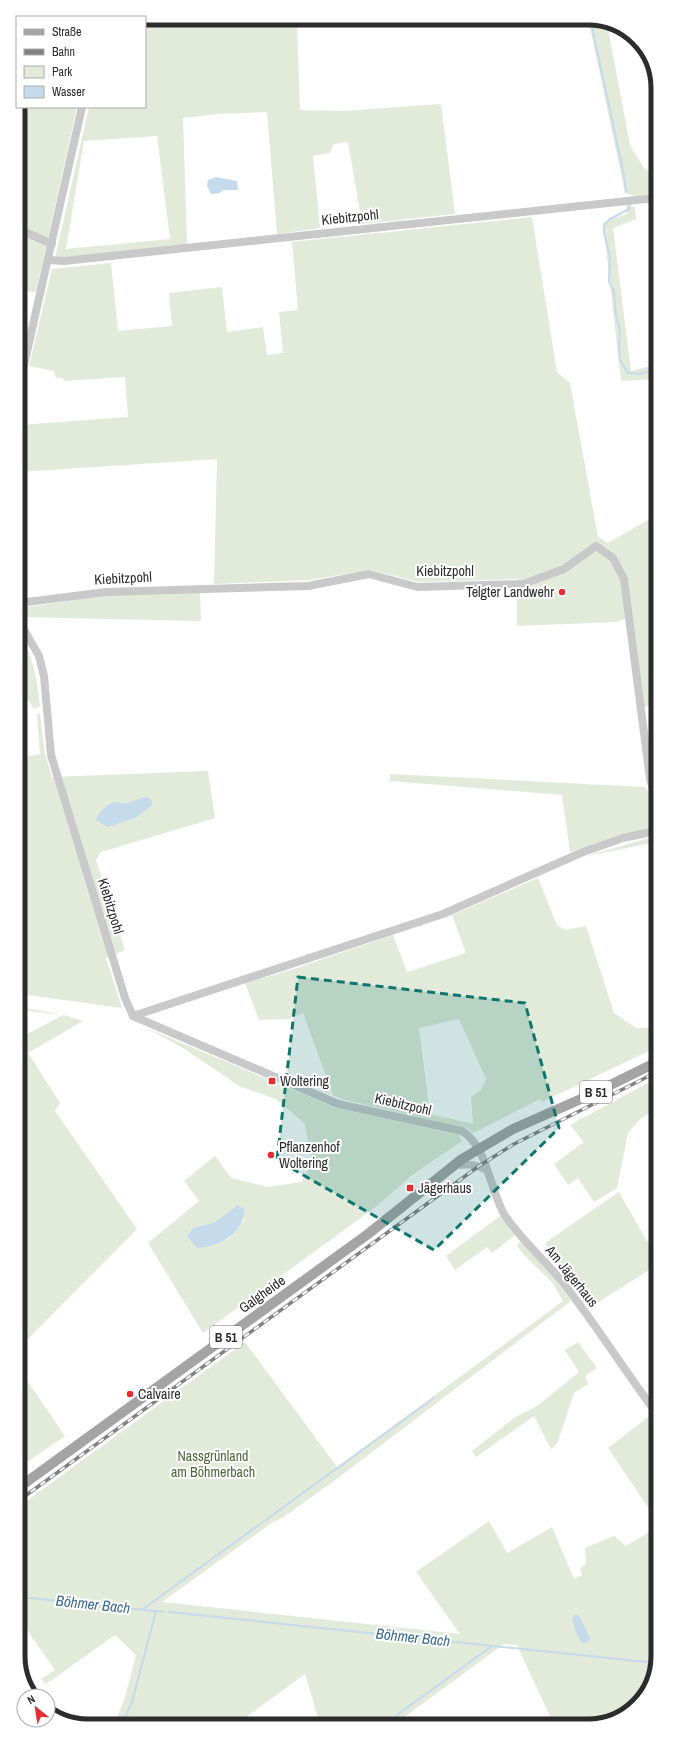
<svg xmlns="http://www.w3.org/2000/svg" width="676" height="1744" font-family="'Archivo Narrow',sans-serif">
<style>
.green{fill:#e2ead9;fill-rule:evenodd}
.water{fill:#c5daeb}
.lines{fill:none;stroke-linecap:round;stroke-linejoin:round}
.stream{stroke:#c5daeb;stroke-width:2}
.minor{stroke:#c9c9c9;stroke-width:8}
.major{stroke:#a4a4a4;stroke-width:10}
.rail-casing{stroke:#818181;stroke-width:3.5}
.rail{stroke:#fff;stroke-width:2;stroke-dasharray:6;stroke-linecap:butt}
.marked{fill:#0f766e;fill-opacity:0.2;stroke:#0f766e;stroke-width:3;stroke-dasharray:8 5;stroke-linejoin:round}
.poi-dot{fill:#e62c31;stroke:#fff;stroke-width:1.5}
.labels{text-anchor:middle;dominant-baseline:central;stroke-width:4;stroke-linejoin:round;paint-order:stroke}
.shield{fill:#fff;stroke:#6b6b6b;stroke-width:1}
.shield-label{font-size:13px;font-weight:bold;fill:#2c2c2c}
.street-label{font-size:14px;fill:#2c2c2c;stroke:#fff}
.poi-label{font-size:14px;fill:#2c2c2c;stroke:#fff;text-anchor:start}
.park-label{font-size:14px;fill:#4d683a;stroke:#fff}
.water-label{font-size:15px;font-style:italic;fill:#3b6a8e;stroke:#fff}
.rim{fill:none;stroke:#2c2c2c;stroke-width:5}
</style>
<rect width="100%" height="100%" fill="#fff"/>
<!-- green -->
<g class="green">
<path d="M588,18H593L607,23L630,145L644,168L655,175V194L635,196L625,193Z"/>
<path d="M297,21L300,110L343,111L441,104L455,214L362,224L348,142L334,144L330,153L313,156L320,228L277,234L267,112L218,114L183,118L187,245L55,258L89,107H145V22ZM157,136L170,239L66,249L84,141Z"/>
<path d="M18,107H77L36,292L19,291Z"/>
<path d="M626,206L635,207L636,219L613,228L631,371L655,365V379L621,381L603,222L627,214Z"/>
<path d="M532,217L557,372L570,383L598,537L608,543L655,516L656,704L644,707L633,617L615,622L517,626V579L419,582L370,570L309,580L214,584L217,459L19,472V425L128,417L125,377L65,381L62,378H56L54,371L29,366L52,269L111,263L118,331L172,326L169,293L222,287L227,332L263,327L267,355L283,353L279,312L298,310L292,242Z"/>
<path d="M200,592L201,621L19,617L20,608L110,595Z"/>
<path d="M19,633C33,656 37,679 40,706L34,709L19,686Z"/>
<path d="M40,713L45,754L52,777L208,771L215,818L101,852L96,860L125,950L106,958L122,1008L20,994V758L40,754L37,715Z"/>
<path d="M390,774L645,787C656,800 656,812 656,828L618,836L570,852L562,795L390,781Z"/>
<path d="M656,836V842L583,857Z"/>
<path d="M538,878L557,925L565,930L586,926L614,1013L636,1028H657V1047L542,1102L540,1099L473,1133L467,1128L341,1099L333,1095L303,1013L289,1019L259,1020L245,983L288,971L393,935L407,972L466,953L452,915ZM459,1019L486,1079L481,1090L471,1097L473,1124L430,1114L419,1028Z"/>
<path d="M20,1007L63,1015L83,1021L28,1053L60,1103L55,1111L137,1229L21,1346L20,1038L63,1015L20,1010Z"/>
<path d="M146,1028L336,1108L459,1135L462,1141L412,1175L377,1206L203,1333L148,1243L199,1201L184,1181L215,1156L231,1178L268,1187L301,1182L312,1164L305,1124L276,1099L241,1087L183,1048ZM244,1218L239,1228L227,1240L187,1236L193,1228L215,1222Z"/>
<path d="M657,1078V1108L639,1120L628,1133L617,1188L594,1202L578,1178L568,1185L554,1164L584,1142L570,1125Z"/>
<path d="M619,1192L657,1259V1265L594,1305L545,1244L552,1238Z"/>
<path d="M500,1216L515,1235L492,1253L487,1247L455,1270L446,1256Z"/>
<path d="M520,1241L552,1275L571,1301L334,1481L282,1518L273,1522L162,1602L460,1634L416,1572L489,1521L507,1553L552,1527L574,1579L582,1575L580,1568L586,1564L585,1548L614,1536L626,1546L658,1527V1657L644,1699L611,1722L553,1723L517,1645L504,1644L395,1724H320L305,1674L235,1725L113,1726L124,1701L136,1655L115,1635L46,1684L41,1679L55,1670L22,1623L21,1505L245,1342L337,1467L563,1301L552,1282L526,1257L517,1246Z"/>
<path d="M578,1342L597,1368L585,1376L588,1384L574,1393L557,1444L551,1449L534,1416L476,1457L472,1451L514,1418L537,1406L579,1372L565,1350Z"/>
<path d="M21,1372L65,1436L21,1466V1397L23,1394L21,1389Z"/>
<path d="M651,1415L657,1423L658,1522L608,1448Z"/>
</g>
<!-- water -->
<g class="water">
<path d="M216,177L237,181L238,190H223L220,193L211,194L207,186L208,180Z"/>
<path d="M147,797L151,800L153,805L135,818L107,827L96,820C98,812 108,803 116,802C120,802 123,804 126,803C133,802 139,798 147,797Z"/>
<path d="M238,1205L244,1209C245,1234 218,1247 197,1248L187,1236L193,1228L215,1222Z"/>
<path d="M576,1615L580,1617L589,1636L590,1639L586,1643L581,1642L575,1631L572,1617Z"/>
</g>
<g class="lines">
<!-- stream -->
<g class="stream">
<path d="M590,18L624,175L626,192"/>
<path d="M629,204V209L610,219L604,226V233L610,256L609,282L614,291L616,315L620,330L619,349L620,360L628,373L640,374L655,369"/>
<path d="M21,1597L164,1612"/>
<path d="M143,1609L434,1398"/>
<path d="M169,1612L656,1663"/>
<path d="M397,1715L492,1646"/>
<path d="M385,1724L392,1718"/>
<path d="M121,1726L132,1702L156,1611"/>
</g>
<!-- minor -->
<g class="minor">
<path d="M18,229L52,244"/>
<path d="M48,260L64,261L655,198"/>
<path d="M19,387L82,107"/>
<path d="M19,603L106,592L308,586L369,574L417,587L523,584L564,569L596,546L613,558L624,579L650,779L656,800"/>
<path d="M19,621L39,656L44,676L51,755L125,998L133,1016L338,1104L462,1131C487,1146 490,1190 504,1214C521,1241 548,1262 567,1288C599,1329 626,1373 657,1414"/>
<path d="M133,1016L443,914L583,852L623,838L656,831"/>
<path d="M454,1165C467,1164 476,1164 487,1170"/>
</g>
<!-- major -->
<path class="major" d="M21,1486L368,1234L462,1159L513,1129L590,1095L657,1062"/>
<defs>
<path id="rail" d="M21,1499L479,1166L514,1144L657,1072"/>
</defs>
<!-- rail casing -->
<use href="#rail" class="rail-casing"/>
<!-- rail -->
<use href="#rail" class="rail"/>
</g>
<!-- marked area -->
<path class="marked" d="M298,977L525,1003L559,1128L434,1250L277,1160Z"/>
<!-- markers -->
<g class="poi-dot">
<circle cx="562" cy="592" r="4"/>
<rect x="268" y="1077" width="8" height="8" rx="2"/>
<circle cx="271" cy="1155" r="4"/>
<rect x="406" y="1184" width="8" height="8" rx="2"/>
<circle cx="130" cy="1394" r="4"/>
</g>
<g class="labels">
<!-- shield labels -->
<g class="shield">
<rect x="580" y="1081" width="32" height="22" rx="3"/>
<rect x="210" y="1326" width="32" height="22" rx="3"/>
</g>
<g class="shield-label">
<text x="596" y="1092">B 51</text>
<text x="226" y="1337">B 51</text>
</g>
<!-- street labels -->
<g class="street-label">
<text transform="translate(350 217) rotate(-6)">Kiebitzpohl</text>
<text x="445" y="571">Kiebitzpohl</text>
<text transform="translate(123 578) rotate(-3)">Kiebitzpohl</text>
<text transform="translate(111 906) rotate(73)">Kiebitzpohl</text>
<text transform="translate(403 1104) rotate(13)">Kiebitzpohl</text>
<text transform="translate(572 1276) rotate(51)">Am Jägerhaus</text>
<text transform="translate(262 1294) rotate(-36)">Galgheide</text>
</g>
<!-- poi labels -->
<g class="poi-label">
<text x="554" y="592" text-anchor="end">Telgter Landwehr</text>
<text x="280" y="1081">Woltering</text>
<text x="279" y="1147">Pflanzenhof<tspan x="279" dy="16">Woltering</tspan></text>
<text x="418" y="1188">Jägerhaus</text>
<text x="138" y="1394">Calvaire</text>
</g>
<!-- park labels -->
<g class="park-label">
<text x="213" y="1456">Nassgrünland<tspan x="213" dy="16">am Böhmerbach</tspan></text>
</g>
<!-- water labels -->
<g class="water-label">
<text transform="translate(93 1604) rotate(6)">Böhmer Bach</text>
<text transform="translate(413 1637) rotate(6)">Böhmer Bach</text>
</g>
</g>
<!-- crop -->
<path d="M0 0H676V1744H0ZM88 25H588A63 63 0 0 1 651 88V1656A63 63 0 0 1 588 1719H88A63 63 0 0 1 25 1656V88A63 63 0 0 1 88 25Z" fill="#fff" fill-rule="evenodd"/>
<path class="rim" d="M88 25H588A63 63 0 0 1 651 88V1656A63 63 0 0 1 588 1719H88A63 63 0 0 1 25 1656V88A63 63 0 0 1 88 25Z"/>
<!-- legend -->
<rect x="16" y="16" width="130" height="92" fill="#ffffff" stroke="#ababab"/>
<rect x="24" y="29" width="20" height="6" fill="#a4a4a4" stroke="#ababab"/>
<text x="52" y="36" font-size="12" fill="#2c2c2c">Straße</text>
<rect x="24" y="49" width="20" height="6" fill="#818181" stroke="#ababab"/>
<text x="52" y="56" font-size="12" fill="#2c2c2c">Bahn</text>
<rect x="24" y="66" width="20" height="12" fill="#e2ead9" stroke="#ababab"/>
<text x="52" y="76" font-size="12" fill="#2c2c2c">Park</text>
<rect x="24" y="86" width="20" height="12" fill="#c5daeb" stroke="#ababab"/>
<text x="52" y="96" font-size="12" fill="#2c2c2c">Wasser</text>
<!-- north arrow -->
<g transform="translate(36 1708) rotate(330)"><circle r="19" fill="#ffffff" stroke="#ababab"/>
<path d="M0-3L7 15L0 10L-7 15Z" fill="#e62c31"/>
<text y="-6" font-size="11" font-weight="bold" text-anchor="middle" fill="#2c2c2c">N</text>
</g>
</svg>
